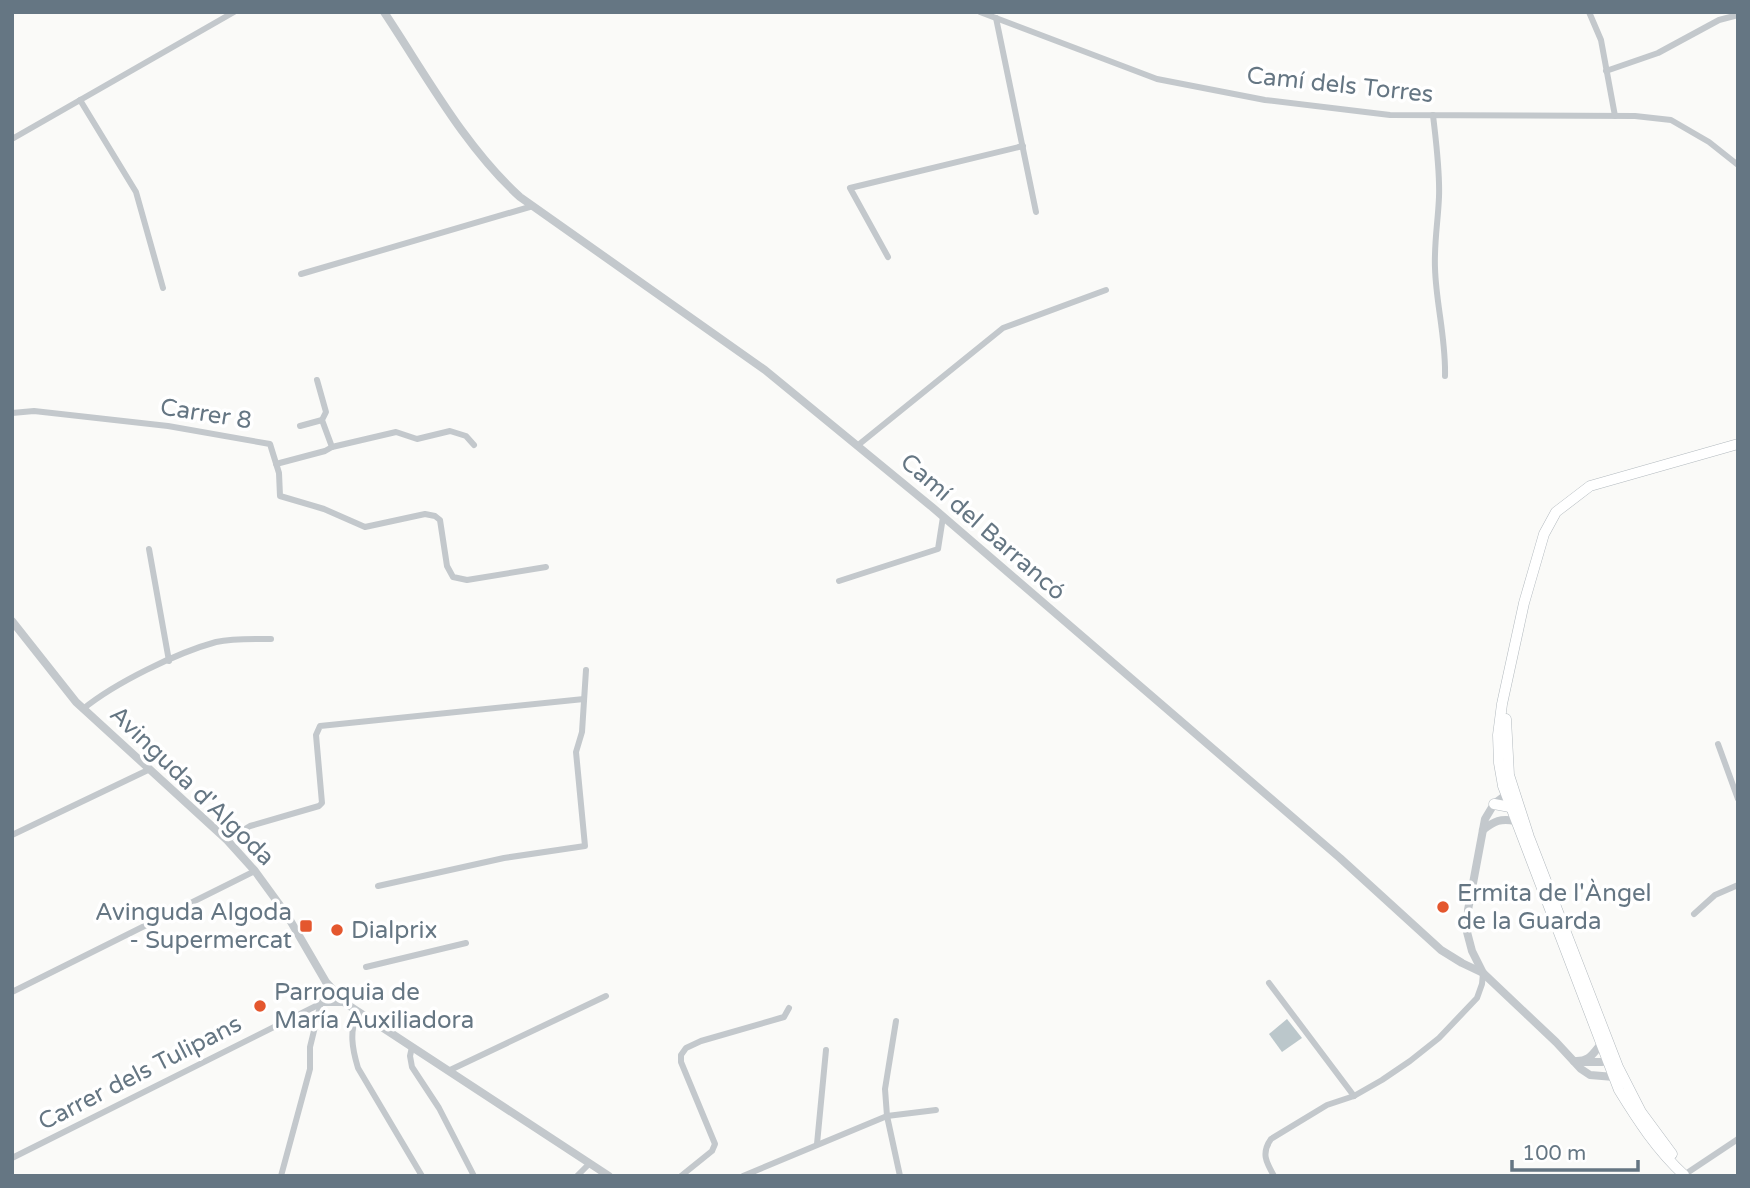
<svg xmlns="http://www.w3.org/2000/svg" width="1750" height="1188" font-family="'Varela Round',sans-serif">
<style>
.water{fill:#bbc7cb}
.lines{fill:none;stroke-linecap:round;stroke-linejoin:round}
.secondary-casing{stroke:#b3babf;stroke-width:11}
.minor{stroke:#c3c8cc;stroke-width:6}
.tertiary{stroke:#c3c8cc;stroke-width:8}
.secondary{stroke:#fff;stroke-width:10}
.poi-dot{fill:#e4572e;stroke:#fff;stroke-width:2.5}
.labels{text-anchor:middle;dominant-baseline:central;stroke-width:7;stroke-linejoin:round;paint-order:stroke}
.street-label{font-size:24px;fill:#657683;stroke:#fff}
.poi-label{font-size:24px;fill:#657683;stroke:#fff;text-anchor:start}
</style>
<rect width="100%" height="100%" fill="#fafaf8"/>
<!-- water -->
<path class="water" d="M1287,1019L1302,1038L1282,1052L1269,1034Z"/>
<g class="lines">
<defs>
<g id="secondary">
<path d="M1506,719L1509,775L1529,837L1618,1067L1641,1112L1672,1154"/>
<path d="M1494,804L1510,807L1513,810"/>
<path d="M1684,1175C1657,1150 1638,1121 1619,1090L1503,786L1499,763L1498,735L1502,704L1524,603L1544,534L1556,512L1590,486L1738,444"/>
</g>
</defs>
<!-- secondary casing -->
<use href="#secondary" class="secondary-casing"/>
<!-- minor -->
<g class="minor">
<path d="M980,12L1157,79L1265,100L1390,115L1635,116L1671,120L1709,142L1738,165"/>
<path d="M1589,12L1601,40L1615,116"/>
<path d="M996,18L1036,212"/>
<path d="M1606,71L1658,53L1719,20L1738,15"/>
<path d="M80,100L136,192L163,288"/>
<path d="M1433,115C1436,142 1440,170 1439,197C1438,222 1434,242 1435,268C1436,304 1446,338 1445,376"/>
<path d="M12,139L234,12"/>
<path d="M888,257L850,188L1023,146"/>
<path d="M301,274L533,206"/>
<path d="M317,380L326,412L322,420L332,447L396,432L417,439L450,431L466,436L474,445"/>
<path d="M12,413L34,411L168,426L270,444L279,473L280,496L324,509L365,527L425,514L435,516L440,520L447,566L453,577L467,580L546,567"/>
<path d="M300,426L322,420"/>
<path d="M857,446L1003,328L1106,290"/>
<path d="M276,464L325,451L332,447"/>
<path d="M149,549L169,661"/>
<path d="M839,581L938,549L943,517"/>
<path d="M83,709C115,683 176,653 216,642C234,638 252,639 271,639"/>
<path d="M1718,744L1738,799"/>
<path d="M12,835L148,770"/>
<path d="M227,840L250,826L319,806L322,803L316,735L320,726L584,699"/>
<path d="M378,886L504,858L585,846L576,752L582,732L586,670"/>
<path d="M1694,914L1715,895L1738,885"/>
<path d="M366,967L466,943"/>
<path d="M1269,983L1354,1096"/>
<path d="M12,992L255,871"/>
<path d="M358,1012C349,1031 352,1048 358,1068L422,1176"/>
<path d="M896,1021L885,1089L887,1116L900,1176"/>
<path d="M412,1047L410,1056L412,1067L439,1108L474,1176"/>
<path d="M448,1071L606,996"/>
<path d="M817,1144L826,1050"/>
<path d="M12,1158L322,1003H345"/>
<path d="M1684,1175L1738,1139"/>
<path d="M281,1176L310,1069V1047L326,982"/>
<path d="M577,1176L590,1163"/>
<path d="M681,1176L712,1151L715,1144L681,1062V1055L686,1048L701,1041L784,1017L789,1008"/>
<path d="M743,1176L887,1116L936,1110"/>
<path d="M1274,1176C1266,1162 1261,1153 1271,1139L1327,1105L1354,1096L1382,1080L1410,1061L1439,1038L1477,998L1482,984L1483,973"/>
</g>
<!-- tertiary -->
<g class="tertiary">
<path d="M384,12C426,75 464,146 520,197L765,370L932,507L1340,858L1441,950L1462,963L1483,973L1556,1042L1581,1069L1590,1075L1614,1077"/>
<path d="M12,621L76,702L227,840L255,871L287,915L326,982L345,1003L609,1176"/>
<path d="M1483,830C1494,821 1501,818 1515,821"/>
<path d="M1483,973L1472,951L1467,932L1468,910L1485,819L1494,804L1506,795"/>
<path d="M1574,1061C1589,1062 1592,1055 1601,1044"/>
<path d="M1584,1062H1602"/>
</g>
<!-- secondary -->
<use href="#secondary" class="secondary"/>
</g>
<!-- markers -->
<g class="poi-dot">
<circle cx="1443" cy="907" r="7"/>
<rect x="299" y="919" width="14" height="14" rx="3.5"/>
<circle cx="337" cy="930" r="7"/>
<circle cx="260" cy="1006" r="7"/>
</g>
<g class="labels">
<!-- street labels -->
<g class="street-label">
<text transform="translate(1340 85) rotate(6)">Camí dels Torres</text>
<text transform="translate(206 414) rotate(9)">Carrer 8</text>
<text transform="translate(983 527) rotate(41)">Camí del Barrancó</text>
<text transform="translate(192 786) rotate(44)">Avinguda d'Algoda</text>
<text transform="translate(140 1073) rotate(-27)">Carrer dels Tulipans</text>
</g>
<!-- poi labels -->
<g class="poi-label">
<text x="1457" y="893">Ermita de l'Àngel<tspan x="1457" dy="28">de la Guarda</tspan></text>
<text x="292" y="912" text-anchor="end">Avinguda Algoda<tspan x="292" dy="28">- Supermercat</tspan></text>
<text x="351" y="930">Dialprix</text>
<text x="274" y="992">Parroquia de<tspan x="274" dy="28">María Auxiliadora</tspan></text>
</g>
</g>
<!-- border -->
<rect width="1750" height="1188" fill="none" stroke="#657683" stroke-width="28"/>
<!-- scale -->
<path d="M1512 1160v10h126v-10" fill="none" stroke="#657683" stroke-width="3.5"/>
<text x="1522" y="1160" font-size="21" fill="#657683" stroke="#ffffff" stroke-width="5" paint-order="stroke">100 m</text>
</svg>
